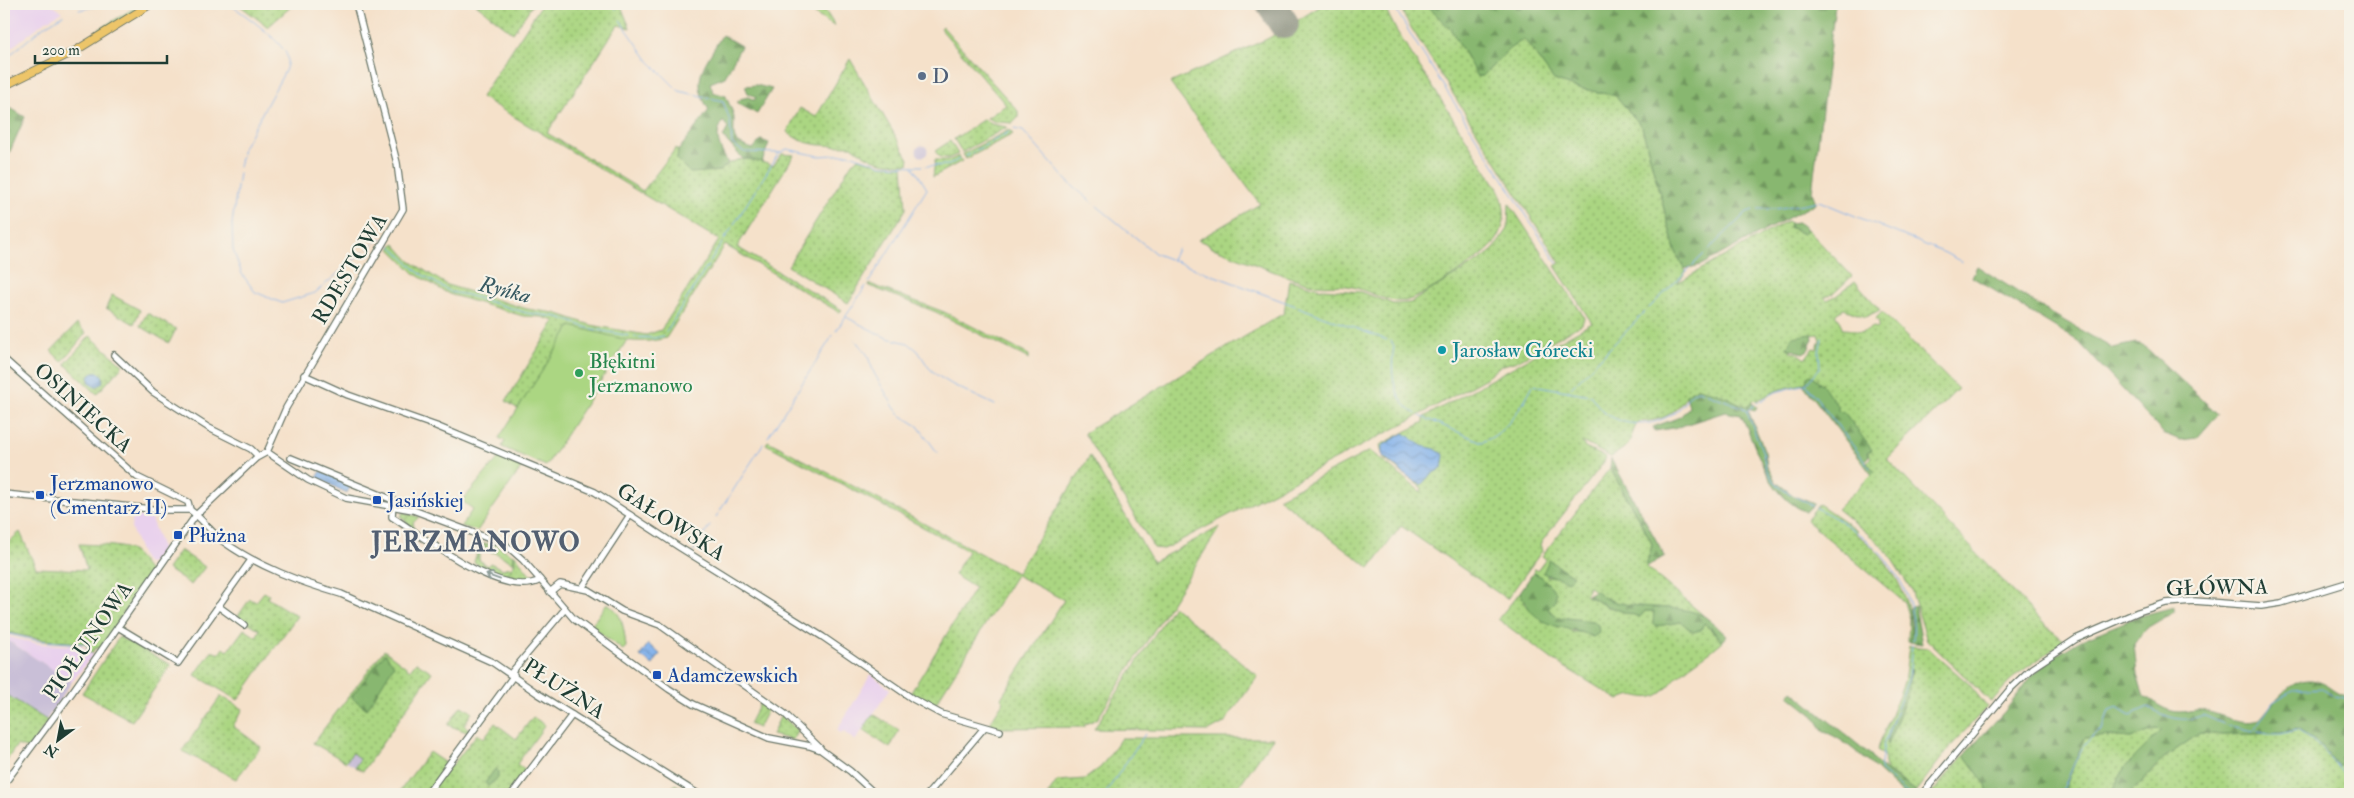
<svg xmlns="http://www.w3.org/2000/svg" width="2354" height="798" font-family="'IM FELL Double Pica',serif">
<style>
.built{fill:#e9d1ed}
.industrial{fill:#c9bfd7}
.grass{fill:url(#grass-dots);stroke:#658a5b;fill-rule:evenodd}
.forest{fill:url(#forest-firs);stroke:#547a52}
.cemetery{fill:url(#cemetery-stones);stroke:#658a5b}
.park{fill:#abd682;stroke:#658a5b}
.garden{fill:url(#garden-furrows);stroke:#658a5b}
.water{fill:url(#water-waves);stroke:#507690}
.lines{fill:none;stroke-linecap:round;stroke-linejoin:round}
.stream{stroke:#80b0eb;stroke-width:1}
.runway{stroke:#8a8f7f;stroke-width:30}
.minor-casing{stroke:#6a7668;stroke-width:8}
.major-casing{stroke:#6a7668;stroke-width:9}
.minor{stroke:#fff;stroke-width:5.5}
.major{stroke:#edc569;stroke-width:7}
.oneway{stroke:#8f9e9a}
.service-dot{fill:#5c6f8a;stroke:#f7f3e8;stroke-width:2}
.culture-dot{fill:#0f9aa8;stroke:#f7f3e8;stroke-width:2}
.leisure-dot{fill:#2e9e5b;stroke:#f7f3e8;stroke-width:2}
.transit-dot{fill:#1a4fb4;stroke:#f7f3e8;stroke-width:2}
.labels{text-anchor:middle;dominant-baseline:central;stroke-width:4.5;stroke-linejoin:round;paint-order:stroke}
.service-label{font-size:21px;fill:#4e5e75;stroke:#f7f3e8;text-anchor:start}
.street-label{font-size:21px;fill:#1f3d34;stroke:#f7f3e8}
.culture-label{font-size:21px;fill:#0d838f;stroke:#f7f3e8;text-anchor:start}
.leisure-label{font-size:21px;fill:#27864d;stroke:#f7f3e8;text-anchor:start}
.transit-label{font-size:21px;fill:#164399;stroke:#f7f3e8;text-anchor:start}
.water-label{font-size:22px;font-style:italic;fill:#375a62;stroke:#f7f3e8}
.district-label{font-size:26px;font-weight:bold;letter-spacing:1px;fill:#525f71;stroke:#f7f3e8}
</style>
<defs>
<pattern id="grass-dots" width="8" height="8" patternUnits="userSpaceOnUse" patternTransform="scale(1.25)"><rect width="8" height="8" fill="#abd682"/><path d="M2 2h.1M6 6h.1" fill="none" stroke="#8baf6b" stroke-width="1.8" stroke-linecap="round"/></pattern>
<pattern id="forest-firs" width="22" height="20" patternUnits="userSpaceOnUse" patternTransform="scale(1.25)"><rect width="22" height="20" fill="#88b770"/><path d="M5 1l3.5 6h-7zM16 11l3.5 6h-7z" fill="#6f965d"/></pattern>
<pattern id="cemetery-stones" width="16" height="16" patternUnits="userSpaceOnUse" patternTransform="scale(1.25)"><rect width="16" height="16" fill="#abd682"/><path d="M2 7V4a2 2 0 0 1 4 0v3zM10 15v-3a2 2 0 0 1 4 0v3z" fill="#8baf6b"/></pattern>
<pattern id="garden-furrows" width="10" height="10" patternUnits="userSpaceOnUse" patternTransform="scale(1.25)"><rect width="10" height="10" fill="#abd682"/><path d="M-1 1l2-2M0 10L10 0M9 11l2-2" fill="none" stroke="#8baf6b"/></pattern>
<pattern id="water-waves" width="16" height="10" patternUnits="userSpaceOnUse" patternTransform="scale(1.25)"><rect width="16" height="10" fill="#80b0eb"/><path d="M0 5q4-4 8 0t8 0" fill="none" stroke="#6890bf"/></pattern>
</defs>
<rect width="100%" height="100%" fill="#f7f3e8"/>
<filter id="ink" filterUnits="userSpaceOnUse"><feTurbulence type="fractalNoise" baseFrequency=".02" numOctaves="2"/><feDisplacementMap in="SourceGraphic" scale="10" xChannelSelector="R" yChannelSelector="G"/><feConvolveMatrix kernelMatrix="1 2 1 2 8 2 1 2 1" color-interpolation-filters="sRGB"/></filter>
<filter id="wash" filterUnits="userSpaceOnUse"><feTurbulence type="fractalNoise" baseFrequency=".0096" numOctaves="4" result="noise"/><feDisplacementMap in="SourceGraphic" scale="20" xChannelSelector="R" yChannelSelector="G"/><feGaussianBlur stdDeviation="1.12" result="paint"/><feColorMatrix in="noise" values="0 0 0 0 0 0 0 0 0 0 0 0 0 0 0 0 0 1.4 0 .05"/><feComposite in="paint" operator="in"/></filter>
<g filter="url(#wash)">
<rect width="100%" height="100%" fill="#f5e1ca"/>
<!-- built -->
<g class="built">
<path d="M4,4H51L62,12L43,23L7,51L4,49Z"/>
<path d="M150,516L162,548L154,562L148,563L143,559L131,528L132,520L135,517Z"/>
<path d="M4,636L40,644L81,646L93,655L72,682L4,638Z"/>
<path d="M871,674L890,689L855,741L843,731L841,733L837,730Z"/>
</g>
<!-- industrial -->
<g class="industrial">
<circle cx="922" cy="151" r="5.5"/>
<path d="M4,638L72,682L46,720L4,693Z"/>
<path d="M352,753L360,759L355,767L346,762Z"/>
</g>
<!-- grass -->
<g class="grass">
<path d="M141,4H146L101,31H96Z"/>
<path d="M238,4H294L268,27Z"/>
<path d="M476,4H533L513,33Z"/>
<path d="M542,4H620L630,28L618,25L547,133L643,191L676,148L678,151L677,160L706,171H720C737,154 752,158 773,166L782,154L794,155L737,247L842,310L839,312L725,245L666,338C635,347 600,336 571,326L518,409L506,401L555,321L542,317L523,316L449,294L415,274L390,249L394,243L410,261L447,285L527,309L555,313L591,325L646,335L661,330L719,240L481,97Z"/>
<path d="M798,4H821L835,26H834Z"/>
<path d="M1324,4H1383L1396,30L1497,187C1509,208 1506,233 1489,249C1477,261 1420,299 1405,301C1386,304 1366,288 1347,286C1337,284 1327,287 1317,285C1281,277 1245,259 1210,247V245L1198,240L1260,204L1170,83L1269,38Z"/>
<path d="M1400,4C1408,4 1421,1 1428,5C1449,17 1466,55 1477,76H1483L1509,49L1524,39L1554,80L1574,87L1616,96L1642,127L1675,250L1686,272L1677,283L1787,221L1790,223L1789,227L1803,234L1806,232V228L1852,276L1833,294L1824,297L1827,300L1836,296L1855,281L1880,310L1865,317L1844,309L1835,314L1841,322L1842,329C1859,329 1857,336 1873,327L1878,328L1879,321L1875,319L1882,312L1958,389L1887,459L2047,627L2065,641L2016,675L1991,702L1927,640L1911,589L1888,553L1877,541L1837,509L1874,472L1867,462L1871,457L1838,411L1823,385L1811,375L1806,383L1778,390L1756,401L1754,400L1747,407L1715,392L1691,391C1686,396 1683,402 1678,407C1667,419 1653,421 1637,422L1628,445L1611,457L1582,442L1585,448L1606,457L1604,462L1540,544L1542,551L1507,599L1401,526L1370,568L1278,498L1370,451L1421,492L1422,488L1383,458L1380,445L1424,422V417L1592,323L1555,266L1560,263L1405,18ZM1818,334L1820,340L1817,349L1813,348L1805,359L1797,353L1790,352L1791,350L1787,348L1800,337ZM1403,434L1422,446L1435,449L1444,455L1442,468L1430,475L1421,485L1384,458L1385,444Z"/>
<path d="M942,26L1018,111V118L1013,123L996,122L987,118L1006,105L940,28Z"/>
<path d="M850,59L909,159L908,164C883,164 872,162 852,146C827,145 807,148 787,132L800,108L816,117Z"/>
<path d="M984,119L991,124L1007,127L962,152L954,139Z"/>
<path d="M1009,130L1013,134L966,159L963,154Z"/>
<path d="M950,141L958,154L949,158L940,157L935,151Z"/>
<path d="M959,156L962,161L933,177L935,160H950Z"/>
<path d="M859,158L882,165L903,166L906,209L848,303L788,266L852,163Z"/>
<path d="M1509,203L1581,312L1584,318L1582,324L1517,361L1500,366L1486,378L1403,424L1164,549L1154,548L1084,433L1284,313L1289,280L1322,289L1361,292L1393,304L1410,303L1480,260L1493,250L1508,229Z"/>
<path d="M870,284L944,312L1029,355V359L936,312L869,286Z"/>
<path d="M112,295L140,310L134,324L106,308Z"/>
<path d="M147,313L176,329L169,343L140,326Z"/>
<path d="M77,324L86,333L62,362L51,351Z"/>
<path d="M90,336L123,365L97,394L65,364ZM95,371L104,378L94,386L88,381Z"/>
<path d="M768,441L1017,573L1090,456L1153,562L1220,527L1097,719L1085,724L1084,727L1000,728L989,724L1004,701L1001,698L1064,600L1016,575L934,706L910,694L975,588L954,575L968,551L766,444Z"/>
<path d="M1610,468L1650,539L1652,545L1646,567L1703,615L1622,604L1602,597L1588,586V590L1585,595L1606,606L1637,616L1640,617L1645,611H1654L1657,626L1681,622L1689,626L1704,623L1723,641C1709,654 1693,662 1679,675C1670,683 1666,693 1653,697C1638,700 1637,690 1619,700L1553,660L1498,619L1520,592L1525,605L1573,632H1582L1593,637L1573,619L1558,617L1548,609L1555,602L1556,592L1542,577L1533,573L1534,568L1537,571L1546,559L1542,556ZM1549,560L1573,576L1566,578L1547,576Z"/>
<path d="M1819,504L1857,530L1856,534C1890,558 1915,600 1910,642L1908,641L1909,619L1904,602L1806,520Z"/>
<path d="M20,532L36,568L87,570L79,544C92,545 123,544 133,552C140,557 144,567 151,573L101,647L94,649L92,654L86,648L89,646L82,643L44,640L4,632V546Z"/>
<path d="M180,550L205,567L191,585L167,569Z"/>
<path d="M514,554L533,578H505L515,563Z"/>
<path d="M264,592L269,595L267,598L297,616L238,700L195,675L212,651L219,654L223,648L228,651L244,629L256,637L260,630L238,616L250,599L256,602Z"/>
<path d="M1173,606L1258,676L1224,723L1209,731L1094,729Z"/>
<path d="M119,637L171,665L132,721L82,693Z"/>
<path d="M1909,646L1928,648L1969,684L1987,707L1949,748L1916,791L1886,770L1884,756L1877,750L1904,682ZM1912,669L1909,690L1887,745L1891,724L1904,695Z"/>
<path d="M384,650L410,670L416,662L432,672L363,771L355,767L360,759L352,753L346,762L313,743Z"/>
<path d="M4,693L48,721L28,749L17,745L6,761L4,760Z"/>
<path d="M221,696L243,709L233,726L261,747L236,779L182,751Z"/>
<path d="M461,706L472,712L464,725L469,729L467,732L448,725Z"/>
<path d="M873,714L899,730L890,748L863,730Z"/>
<path d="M781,715L797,730L793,740L772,735Z"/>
<path d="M533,717L545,725L517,764L526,771L508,794H405L400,791L429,752L451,767L477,734L484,738L495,723L516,739Z"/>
<path d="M2155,729L2162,730L2125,767L2110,794H2063L2084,738L2110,736L2132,738Z"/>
<path d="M2297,729L2317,742L2339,766L2350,746V794H2130L2164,758L2200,733L2223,735L2280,733Z"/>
<path d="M1121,738H1273L1233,794H1048L1057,781L1085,779L1101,767Z"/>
<path d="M1964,755L1987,785L1988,794H1931Z"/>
<path d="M675,784L693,794H667Z"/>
</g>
<!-- forest -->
<g class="forest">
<path d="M1426,4H1835L1812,192L1816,203L1701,265L1684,269L1675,250L1642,127L1616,96L1574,87L1554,80L1524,39L1509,49L1483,76H1477L1451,30Z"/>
<path d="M722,35L741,46L725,77L710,83L713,92L726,96C728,103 734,112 734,119C734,139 731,142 753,149L761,140L769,143L762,162L742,158L723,137L728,128L723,121C713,137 720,148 728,163L720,171L690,173L677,160L678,151L709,110C689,78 706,64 722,35Z"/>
<path d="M756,85L772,89L757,114L737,103L740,99L748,97L755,100L756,97L748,93L745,86Z"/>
<path d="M4,104L25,117L4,165Z"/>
<path d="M1798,222L1806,228V232L1803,234L1789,227L1790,223Z"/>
<path d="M1977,266L2049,312L2112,348L2136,343L2143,345L2218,414L2197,438L2180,440L2163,433L2078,341L1972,277Z"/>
<path d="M1812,334L1813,339L1808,350L1803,353L1787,348L1792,337Z"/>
<path d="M1811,375L1823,385L1838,407V411L1844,412L1872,450L1867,452L1869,456L1865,460L1875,472L1872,475L1803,384L1806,383L1807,377Z"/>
<path d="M1697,388L1715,392L1747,407L1752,403L1757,407L1755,410L1747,408L1765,452L1767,466L1776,482L1794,496L1814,504L1806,512C1766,494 1759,451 1741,415L1725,412L1678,427L1655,431L1653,427L1680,417L1689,407L1686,395Z"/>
<path d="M1611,459L1665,556L1646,567L1652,545L1650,539L1610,468Z"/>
<path d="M1549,560L1573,576L1568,581L1543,573Z"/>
<path d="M1533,573L1542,577L1556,592L1555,602L1548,609L1558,617L1593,621L1598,625L1599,633L1593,637C1560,622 1537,633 1520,592Z"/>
<path d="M1596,590C1612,614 1677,601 1704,616C1712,621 1720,630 1727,636L1723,641L1704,623L1701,630L1693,632L1681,622L1657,626L1653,624L1654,611H1645L1640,617L1606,606L1587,595Z"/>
<path d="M1915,606L1922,644L1910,642L1912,624L1909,608Z"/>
<path d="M2174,607V612L2145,629L2134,644L2137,675L2144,696C2153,701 2162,709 2172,711C2182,714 2193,709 2202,710C2220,714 2241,726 2259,720C2275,702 2294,670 2322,683C2334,688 2336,695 2350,696V746L2339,767L2317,742L2297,729L2280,733L2223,735L2200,733L2164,758L2130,794H2110L2125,767L2162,730L2155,729L2132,738L2110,736L2084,738L2063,794H1988L1986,785L1964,755L2005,711L2034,673L2055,656L2081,640L2139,616Z"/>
<path d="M385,653L394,665L367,709L351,697Z"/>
<path d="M1911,668L1909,690L1887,745C1884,733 1908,687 1911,668Z"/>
<path d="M1792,691L1872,756C1876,767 1906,784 1916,791L1914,794H1904C1884,778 1847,738 1824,732L1814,716L1789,696Z"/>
<path d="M495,769L498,771V778L488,786L485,783Z"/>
</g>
<!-- cemetery -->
<path class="cemetery" d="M485,543L496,545L513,555L514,563L496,553L483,550L479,553V560L488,566L490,563L502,569L511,567V570L505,576L490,573L474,562L479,547Z"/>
<!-- park -->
<g class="park">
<path d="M571,326L627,340L546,466L502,447L505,441L499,438Z"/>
<path d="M501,455L524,464L477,531L461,526L473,509L462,501Z"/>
<path d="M607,603C623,613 624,629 626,647L623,650L591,626Z"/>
</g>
<!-- garden -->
<g class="garden">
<path d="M403,512L419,517L413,523L415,530L401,517Z"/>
<path d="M761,701L769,707L758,728L749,724Z"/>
</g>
<!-- water -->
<g class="water">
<circle cx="96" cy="379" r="7"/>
<path d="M1404,433L1422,446L1435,449L1444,455L1442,468L1430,475L1421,485L1409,478L1382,455V446Z"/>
<path d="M321,471L351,486L347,493L317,478Z"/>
<path d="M648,644L660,654L653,665L640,656Z"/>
</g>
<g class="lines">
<!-- stream -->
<g class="stream">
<path d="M229,4C242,12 283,42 287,56C288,61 287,66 285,71L243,148L239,167"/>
<path d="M613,4L616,9"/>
<path d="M1397,4L1398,13L1414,40L1557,263"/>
<path d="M79,10L106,4"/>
<path d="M620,20L649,61L679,91L723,101L730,121L732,144L744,152L780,153L787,149L819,156L850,154L882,165L922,166"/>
<path d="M4,60L43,27L63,15"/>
<path d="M1014,129L1023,131L1067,181L1093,203"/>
<path d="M966,156L1009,132"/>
<path d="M926,166L949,165L959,159"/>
<path d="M239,173L232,224L233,250L242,274L255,292L282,303L315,293L364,251"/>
<path d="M1097,206L1156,254L1387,340"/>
<path d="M1758,209H1776L1819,201L1945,253L1962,262"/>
<path d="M724,240L779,153"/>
<path d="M388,243L418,272L451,292L467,295L527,313L558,317L588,328L629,336"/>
<path d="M367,249L379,240L383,239"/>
<path d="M1172,260L1177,249"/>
<path d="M869,282L927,189L913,166"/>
<path d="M1649,308L1747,212L1753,210"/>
<path d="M846,317L887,338L908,343L918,351L929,368L938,376L953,385L995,405"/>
<path d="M836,331L866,286"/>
<path d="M666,332L722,243"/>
<path d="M634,337L654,338L663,336"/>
<path d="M855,340L867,354L874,373L894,407L900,415L918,426L937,452"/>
<path d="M1391,341L1394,346C1390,371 1392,400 1416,414"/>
<path d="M1806,384L1870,468"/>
<path d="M1568,391L1646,311"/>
<path d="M1757,403L1776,392L1806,384L1820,368L1819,352L1822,338"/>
<path d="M1747,411L1754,405"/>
<path d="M1420,416L1482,442C1507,433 1521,407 1533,385L1590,395C1595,401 1599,408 1605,413C1628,429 1658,427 1679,409C1685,403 1689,393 1698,390L1742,407L1747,412L1763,453L1766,469L1773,480L1782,489L1812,506"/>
<path d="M768,437L833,335"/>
<path d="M1816,508C1868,532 1919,579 1913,641"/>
<path d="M716,517L763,444"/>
<path d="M693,552L710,526"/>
<path d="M4,633L39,641L85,644L88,647"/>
<path d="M2255,729L2273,702L2293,690L2322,688L2335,696L2350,699"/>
<path d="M1105,794L1145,734"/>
<path d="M1908,794L1880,770L1884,743L1909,677L1912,645"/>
<path d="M2060,794C2074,771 2076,744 2102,730L2109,710L2117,707L2130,715L2148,707C2167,717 2182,724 2203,715L2226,725L2268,734H2281L2297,730C2320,743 2334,762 2350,783"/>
</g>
<!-- runway -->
<path class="runway" d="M1271,4L1284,24"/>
</g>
</g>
<g filter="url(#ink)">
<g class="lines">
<defs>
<g id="minor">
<path d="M114,355L153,392L209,428L251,449L258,456"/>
<path d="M4,359L137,477L188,502L190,510"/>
<path d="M304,375L348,395L436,426L595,492L679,547L823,637L913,699L941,714L1000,731"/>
<path d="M267,452L308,480L346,498L413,510L506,545L523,560L574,619L669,689L693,704L769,738L810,746L821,750L850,771L875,794"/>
<path d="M267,452L286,408L403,209L397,163L356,4"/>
<path d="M291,458L393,500L392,517C423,536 503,601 540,580"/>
<path d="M4,494L161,510H190C203,519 211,533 224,542C259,567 300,582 341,594L492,662L537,693L698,794"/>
<path d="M582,588L630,515"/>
<path d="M550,592L560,584L588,590L622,611L660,625L785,714L820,748"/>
<path d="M218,606L244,625"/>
<path d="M118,627L178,663L251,560"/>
<path d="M511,673L565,609"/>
<path d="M4,784L73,691L196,515L256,458L267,452"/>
<path d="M427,794L514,675"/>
<path d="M512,794L572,715"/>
<path d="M928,794L984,728"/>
<path d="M1922,794L2011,688L2032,668L2076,639L2138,612L2166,603L2194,601L2261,606L2281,603L2350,582"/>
</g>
<path id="major" d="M4,86L75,51L151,4"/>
</defs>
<!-- minor casing -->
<use href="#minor" class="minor-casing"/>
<!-- major casing -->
<use href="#major" class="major-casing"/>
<!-- minor -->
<use href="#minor" class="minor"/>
<!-- major -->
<use href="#major" class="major"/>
</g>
<!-- one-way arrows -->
<defs><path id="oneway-shaft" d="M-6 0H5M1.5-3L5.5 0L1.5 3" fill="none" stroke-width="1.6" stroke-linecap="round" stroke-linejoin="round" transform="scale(1.25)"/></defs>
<use class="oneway" href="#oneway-shaft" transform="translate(493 577) rotate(-160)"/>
</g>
<!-- markers -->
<circle class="service-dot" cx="922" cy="76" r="5"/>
<circle class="culture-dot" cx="1442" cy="350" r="5"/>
<circle class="leisure-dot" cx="579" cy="373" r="5"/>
<g class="transit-dot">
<rect x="35" y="490" width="10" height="10" rx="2.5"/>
<rect x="372" y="495" width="10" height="10" rx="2.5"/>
<rect x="173" y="530" width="10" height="10" rx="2.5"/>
<rect x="652" y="670" width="10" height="10" rx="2.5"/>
</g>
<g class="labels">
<!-- service labels -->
<g class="service-label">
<text x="932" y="76">D</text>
</g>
<!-- street labels -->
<g class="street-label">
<text transform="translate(350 269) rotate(-59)">RDESTOWA</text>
<text transform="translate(83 408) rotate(42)">OSINIECKA</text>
<text transform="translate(671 522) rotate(33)">GAŁOWSKA</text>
<text transform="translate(2217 588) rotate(-1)">GŁÓWNA</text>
<text transform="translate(88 641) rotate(-55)">PIOŁUNOWA</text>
<text transform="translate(564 689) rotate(33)">PŁUŻNA</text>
</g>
<!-- culture labels -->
<g class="culture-label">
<text x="1452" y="350">Jarosław Górecki</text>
</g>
<!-- leisure labels -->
<g class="leisure-label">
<text x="589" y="361">Błękitni<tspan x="589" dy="24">Jerzmanowo</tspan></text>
</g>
<!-- transit labels -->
<g class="transit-label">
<text x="50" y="483">Jerzmanowo<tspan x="50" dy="24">(Cmentarz II)</tspan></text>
<text x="387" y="500">Jasińskiej</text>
<text x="188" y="535">Płużna</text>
<text x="667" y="675">Adamczewskich</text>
</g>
<!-- water labels -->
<g class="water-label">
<text transform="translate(505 290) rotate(14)">Ryńka</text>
</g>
<!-- district labels -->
<g class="district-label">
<text x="476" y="543">JERZMANOWO</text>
</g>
</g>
<!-- margin -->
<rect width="2354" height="798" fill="none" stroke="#f7f3e8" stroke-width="20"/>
<!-- north arrow -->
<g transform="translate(58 740) rotate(212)" stroke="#f7f3e8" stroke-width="4" paint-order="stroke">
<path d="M0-4L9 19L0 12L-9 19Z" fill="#1f3d34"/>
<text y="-8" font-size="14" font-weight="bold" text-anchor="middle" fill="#1f3d34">N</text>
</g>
<!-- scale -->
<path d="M35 55v8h132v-8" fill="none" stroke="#1f3d34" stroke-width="2.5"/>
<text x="42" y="55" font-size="15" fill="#1f3d34" stroke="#f7f3e8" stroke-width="4" paint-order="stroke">200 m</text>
</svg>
